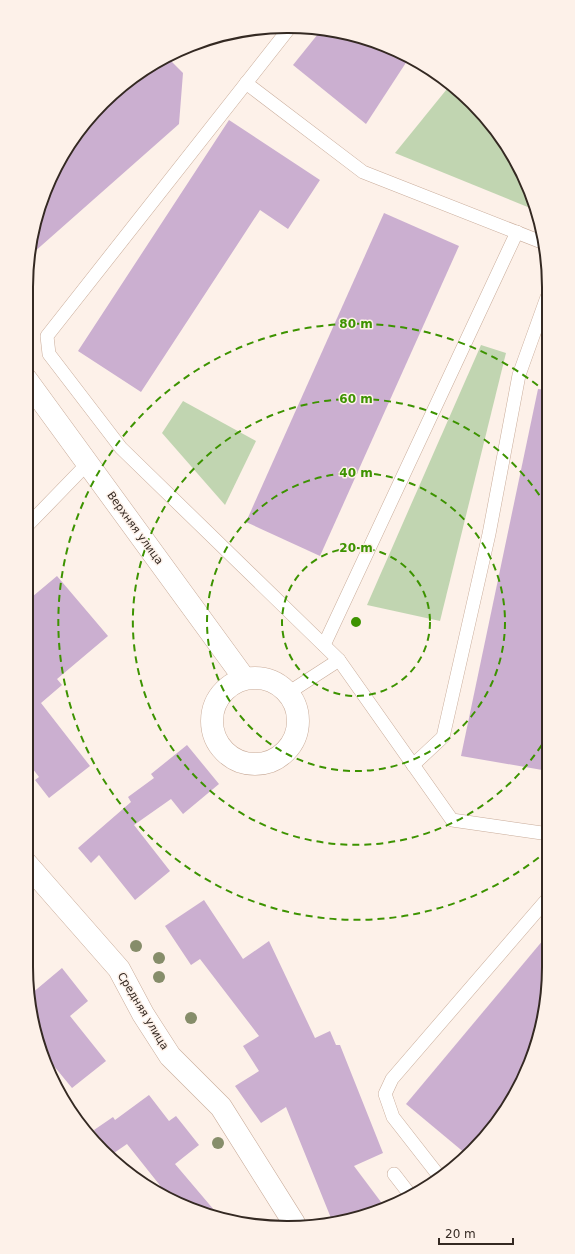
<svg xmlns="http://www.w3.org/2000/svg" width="575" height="1254" font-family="'DejaVu Sans',sans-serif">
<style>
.green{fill:#c1d5b1}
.building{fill:#cbafd0}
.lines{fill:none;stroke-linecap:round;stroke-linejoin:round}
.lane-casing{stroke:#c9ac9a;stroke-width:14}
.street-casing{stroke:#c9ac9a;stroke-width:23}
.lane{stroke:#fff;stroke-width:13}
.street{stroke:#fff;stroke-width:22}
.tree{fill:#868d6a}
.ring{fill:none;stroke:#3d9300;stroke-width:2;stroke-dasharray:7 5}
.labels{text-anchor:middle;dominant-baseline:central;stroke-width:3;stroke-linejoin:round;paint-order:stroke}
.street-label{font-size:11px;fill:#342922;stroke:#fdf1e9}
.rim{fill:none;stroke:#342922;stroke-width:2}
.centre{fill:#3d9300;stroke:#fdf1e9;stroke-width:2}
.ring-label{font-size:12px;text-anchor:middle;font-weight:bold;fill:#3d9300;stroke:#fdf1e9;stroke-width:3;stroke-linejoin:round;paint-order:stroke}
</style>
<rect width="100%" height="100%" fill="#fdf1e9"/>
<!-- green -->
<g class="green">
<path d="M451,84L495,128L529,187L535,210L395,153Z"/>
<path d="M481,345L506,353L440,621L367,605Z"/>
<path d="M183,401L256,441L225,505L162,433Z"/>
</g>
<!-- building -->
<g class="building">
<path d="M322,29L338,31L387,46L409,58L366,124L293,65Z"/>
<path d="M167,57L183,73L179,124L33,253L46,188L70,142L84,125L124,92L120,88L142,70Z"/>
<path d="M229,120L320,180L288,229L260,210L141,392L78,351Z"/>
<path d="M384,213L459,246L320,556L246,522Z"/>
<path d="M538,389L547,390L548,771L461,756Z"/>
<path d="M57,576L108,636L57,679L62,685L41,703L90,766L49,798L35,780L39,777L26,760V602Z"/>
<path d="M187,745L219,784L183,814L171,799L134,825L170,871L135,900L99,855L91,863L78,848L131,802L128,797L154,778L151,774Z"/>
<path d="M204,900L243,959L269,941L315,1038L330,1031L336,1045H340L383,1153L354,1166L384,1206L338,1223H333L286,1107L261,1123L235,1086L259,1071L243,1046L259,1036L200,959L191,965L165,926Z"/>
<path d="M549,933V967L529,1066L501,1112L466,1154L406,1104Z"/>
<path d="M62,968L88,1001L70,1016L106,1061L72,1088L40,1049L31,994Z"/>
<path d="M149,1095L169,1121L176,1116L199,1145L175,1164L220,1217L170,1198L127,1144L111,1155L94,1130L113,1117L115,1120Z"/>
</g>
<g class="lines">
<defs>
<g id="lane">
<path d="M291,26L47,336L49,354L121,448L339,660L452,820L549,834"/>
<path d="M246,83L363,172L544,243"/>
<path d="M26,527L88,463"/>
<path d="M324,645L517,232"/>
<path d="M288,693L339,660"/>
<path d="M413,765L443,737L489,534L519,375L547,297"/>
<path d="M394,1174L411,1196"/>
<path d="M439,1176L393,1117L385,1094L392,1079L549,897"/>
</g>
<g id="street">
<path d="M26,379L244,678"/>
<circle cx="255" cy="721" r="43"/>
<path d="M26,863L119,969L143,1014L170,1056L221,1107L294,1223"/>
</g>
</defs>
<!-- lane casing -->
<use href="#lane" class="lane-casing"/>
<!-- street casing -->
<use href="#street" class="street-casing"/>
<!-- lane -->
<use href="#lane" class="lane"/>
<!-- street -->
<use href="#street" class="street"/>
</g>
<!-- trees -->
<g class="tree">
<circle cx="136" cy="946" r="6"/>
<circle cx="159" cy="958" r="6"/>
<circle cx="159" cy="977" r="6"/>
<circle cx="191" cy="1018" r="6"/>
<circle cx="218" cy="1143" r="6"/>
</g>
<!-- distance rings -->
<g class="ring">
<circle cx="356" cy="622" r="74"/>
<circle cx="356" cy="622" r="149"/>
<path d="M548 735A223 223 0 1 1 547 507"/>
<path d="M548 850A298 298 0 1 1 546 392"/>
</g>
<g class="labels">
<!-- street labels -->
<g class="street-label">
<text transform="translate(135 528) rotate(54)">Верхняя улица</text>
<text transform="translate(143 1011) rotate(59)">Средняя улица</text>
</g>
</g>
<!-- crop -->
<path d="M0 0H575V1254H0ZM287 33H288A254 254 0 0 1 542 287V967A254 254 0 0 1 288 1221H287A254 254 0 0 1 33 967V287A254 254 0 0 1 287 33Z" fill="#fdf1e9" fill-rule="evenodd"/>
<path class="rim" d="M287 33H288A254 254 0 0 1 542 287V967A254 254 0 0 1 288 1221H287A254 254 0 0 1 33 967V287A254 254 0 0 1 287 33Z"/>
<circle cx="356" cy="622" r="6" class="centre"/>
<g class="ring-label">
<text x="356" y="328">80 m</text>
<text x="356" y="403">60 m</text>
<text x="356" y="477">40 m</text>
<text x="356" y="552">20 m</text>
</g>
<!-- scale -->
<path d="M439 1238v6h74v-6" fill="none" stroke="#342922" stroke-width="2"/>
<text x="445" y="1238" font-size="12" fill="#342922" stroke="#fdf1e9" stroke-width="3" paint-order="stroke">20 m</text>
</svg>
